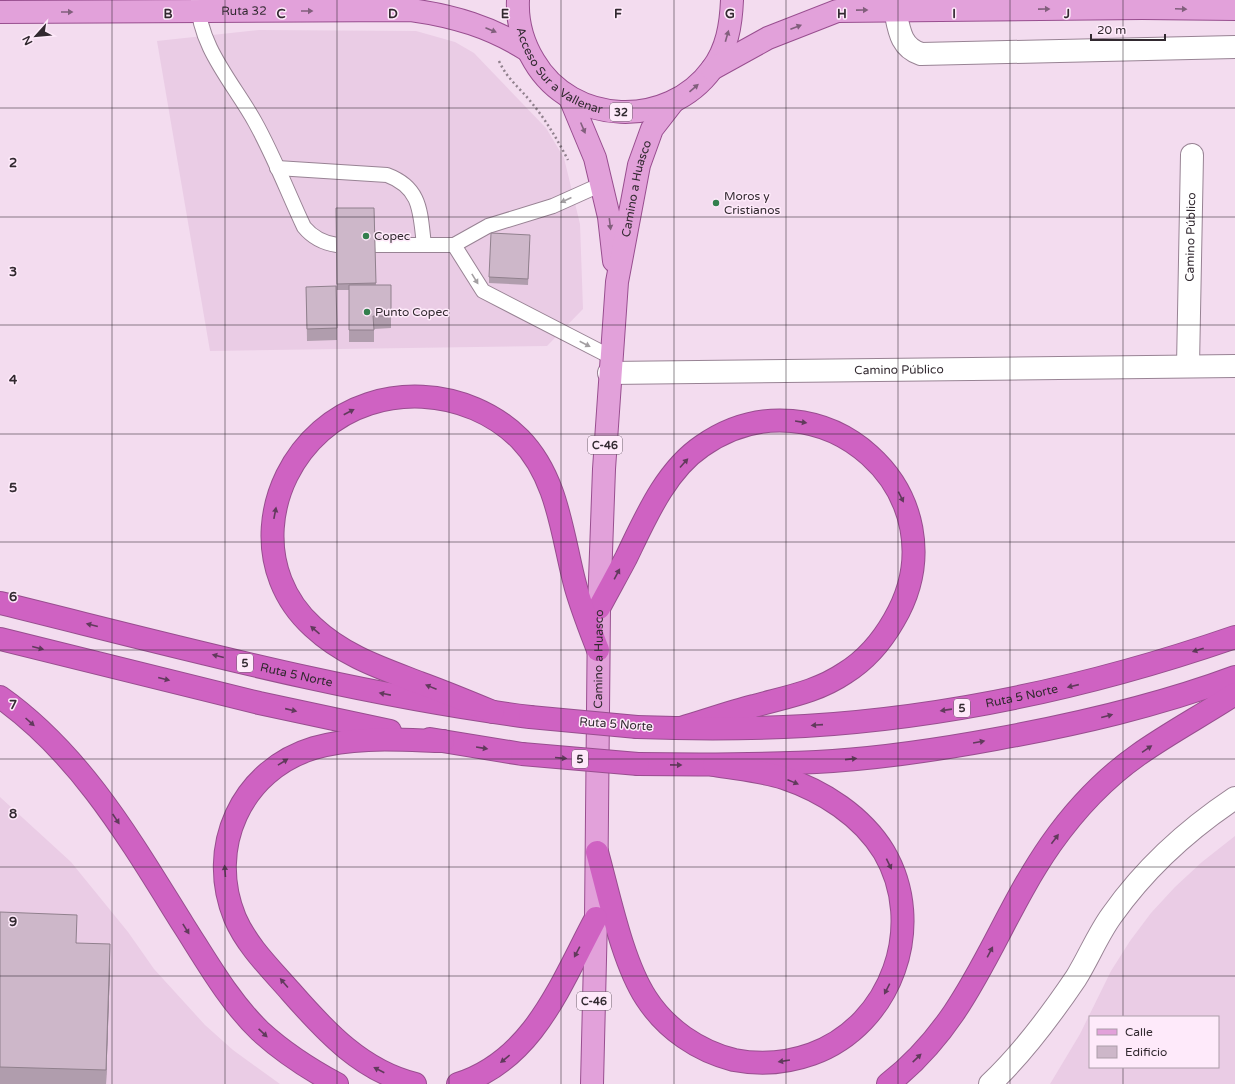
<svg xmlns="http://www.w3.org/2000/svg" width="1235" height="1084" font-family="'Varela Round',sans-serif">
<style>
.built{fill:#eacce5;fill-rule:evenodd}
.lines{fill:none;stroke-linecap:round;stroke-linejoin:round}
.lane-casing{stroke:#988394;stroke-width:16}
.street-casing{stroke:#988394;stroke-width:24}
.primary-casing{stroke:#984e8f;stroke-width:24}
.highway-casing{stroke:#984e8f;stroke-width:24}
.path{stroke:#90808d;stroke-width:2.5;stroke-dasharray:2 3;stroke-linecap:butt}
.lane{stroke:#fff;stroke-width:14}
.street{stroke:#fff;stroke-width:22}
.primary{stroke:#e2a1da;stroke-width:22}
.highway{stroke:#cf62c2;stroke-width:22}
.highway-bridge-casing{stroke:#984e8f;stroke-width:24;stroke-linecap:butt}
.highway-bridge{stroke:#cf62c2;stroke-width:22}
.wall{fill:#b09dad}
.shaded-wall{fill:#90808d}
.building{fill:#cdb7c9;stroke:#90808d}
.oneway{fill:#815f7c}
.oneway2{fill:#a39fa2}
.oneway3{fill:#613a5c}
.grid{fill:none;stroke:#322930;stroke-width:1;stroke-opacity:0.55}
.poi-dot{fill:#337f4d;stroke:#feeafa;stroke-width:1.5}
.labels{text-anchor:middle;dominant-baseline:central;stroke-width:3;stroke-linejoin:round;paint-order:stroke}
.shield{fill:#feeafa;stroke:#6f636d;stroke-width:1}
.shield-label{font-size:11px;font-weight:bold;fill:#322930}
.street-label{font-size:12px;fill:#322930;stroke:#feeafa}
.poi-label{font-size:12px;fill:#322930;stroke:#feeafa;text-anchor:start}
.grid-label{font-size:13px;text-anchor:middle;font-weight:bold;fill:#322930;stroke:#feeafa;stroke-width:3;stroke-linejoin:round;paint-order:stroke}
</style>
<rect width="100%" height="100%" fill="#f3dcef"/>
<!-- built -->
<g class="built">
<path d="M259,30L416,31L455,42L474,53L546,128L564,158L580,224L583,309L547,346L210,351L157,41Z"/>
<path d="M0,797L71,862L128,932L154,969L205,1025L233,1050L280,1084H0Z"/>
<path d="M1235,836V1084H1050L1080,1034L1111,971L1130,941L1151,913L1175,887L1202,862ZM1090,1017H1218V1067H1090Z"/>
</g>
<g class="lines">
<defs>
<g id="lane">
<path d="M198,0C198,46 234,84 255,122C274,156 288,193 304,227C313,238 323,243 337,245"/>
<path d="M277,168L387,175C422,188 420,213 424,245"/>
<path d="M375,245H454L488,226L553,206L602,184"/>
<path d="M454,245L483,291L611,357"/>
</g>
<g id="street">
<path d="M895,10C899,29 900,47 921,54L1235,47"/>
<path id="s1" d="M1188,366L1192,155"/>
<path id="s2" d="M609,373L1235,366"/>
<path d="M990,1084C1023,1053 1051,1015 1076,978C1089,957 1098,934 1112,915C1146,867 1187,830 1235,798"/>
</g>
<g id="primary">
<path id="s3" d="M518,0C517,22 523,43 534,61C572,126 668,129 712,69C727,49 731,25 732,0"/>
<path id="s4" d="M0,12L411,10C454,16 491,27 527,50"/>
<path d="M712,69L768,38L837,11L1142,8L1235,9"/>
<path d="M570,98L595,158L609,217L614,261"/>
<path id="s5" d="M592,1084L596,918L599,608L604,469L617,282L639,165L652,129L673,102"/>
</g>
<g id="highway">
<path id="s6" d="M0,603C175,646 350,694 530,717"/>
<path d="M599,608C608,591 617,575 626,558C645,519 665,471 702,446C820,364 967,495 894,620C882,641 866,660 845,673C817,692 786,697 754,706C730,712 705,721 681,728"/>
<path d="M0,639L259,703L390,731"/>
<path d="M0,697C82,755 132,843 184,926C207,962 229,1001 260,1031C283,1052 309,1069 337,1084"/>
<path d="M493,712C469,702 445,692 420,683C381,668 344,656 313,627C253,573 263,482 321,431C378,381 468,387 520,439C559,479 562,537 576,588C582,609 590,629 598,650"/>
<path id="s7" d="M637,727C693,729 749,729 805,726C952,717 1096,685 1235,637"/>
<path d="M430,739L522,754"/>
<path d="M638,764C703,765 768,765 833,761C888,757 942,749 996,739C1078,724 1157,706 1235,677"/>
<path d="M597,852C609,895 622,961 646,998C666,1029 698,1051 734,1060C760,1065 787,1063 812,1054C892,1025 927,925 884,852C862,816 823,791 784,778C762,771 737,769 714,765"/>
<path d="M415,1084C362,1071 326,1032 291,992C271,969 247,946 235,918C206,848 241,770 314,748C355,736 401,740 443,741"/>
<path d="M458,1084C534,1060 561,983 596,918"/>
<path d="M888,1084C973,1018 993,927 1051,844C1075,810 1104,779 1138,755C1169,733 1203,715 1235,694"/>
</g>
</defs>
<!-- lane casing -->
<use href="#lane" class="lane-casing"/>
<!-- street casing -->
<use href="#street" class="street-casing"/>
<!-- primary casing -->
<use href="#primary" class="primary-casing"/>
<!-- highway casing -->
<use href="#highway" class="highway-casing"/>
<!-- path -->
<path class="path" d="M499,61C507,79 520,88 531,102C546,120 557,139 568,160"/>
<!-- lane -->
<use href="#lane" class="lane"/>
<!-- street -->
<use href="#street" class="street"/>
<!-- primary -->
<use href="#primary" class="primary"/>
<!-- highway -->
<use href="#highway" class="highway"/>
<defs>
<g id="highway-bridge">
<path d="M530,717L637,727"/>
<path d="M522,754L638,764"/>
</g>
</defs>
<!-- highway-bridge casing -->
<use href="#highway-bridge" class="highway-bridge-casing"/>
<!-- highway-bridge -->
<use href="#highway-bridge" class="highway-bridge"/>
</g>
<!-- wall -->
<g class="wall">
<path d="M336,208H374L376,285H391V328L374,329V342H349V290H337Z"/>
<path d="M530,241L528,285L489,283V277Z"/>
<path d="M306,287L337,328V340L307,341Z"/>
<path d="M0,912L77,943L110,968L106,1084H0Z"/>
</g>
<!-- shaded-wall -->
<path class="shaded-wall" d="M110,944V968L106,1084V1070Z"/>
<!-- building -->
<g class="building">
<path d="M336,208H374L376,283L337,284Z"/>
<path d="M491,233L530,235L528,279L489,277Z"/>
<path d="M349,285H391V316H373L374,330H349Z"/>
<path d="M336,286L337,328L307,329L306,287Z"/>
<path d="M0,912L77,915L76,943L110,944L106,1070L0,1067Z"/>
</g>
<!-- one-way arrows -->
<defs><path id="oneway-solid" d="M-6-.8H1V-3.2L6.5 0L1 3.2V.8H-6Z"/></defs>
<g class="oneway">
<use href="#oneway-solid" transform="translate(1044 9) rotate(-1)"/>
<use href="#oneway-solid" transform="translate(1181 9) rotate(2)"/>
<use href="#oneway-solid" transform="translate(862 10) rotate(-1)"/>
<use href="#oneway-solid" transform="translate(307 11)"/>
<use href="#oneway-solid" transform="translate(67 12)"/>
<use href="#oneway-solid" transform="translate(796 27) rotate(-21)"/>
<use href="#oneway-solid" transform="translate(491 30) rotate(23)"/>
<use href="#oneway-solid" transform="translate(727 36) rotate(-74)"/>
<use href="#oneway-solid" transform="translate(694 88) rotate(-41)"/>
<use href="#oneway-solid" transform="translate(583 128) rotate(67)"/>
<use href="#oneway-solid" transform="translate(610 224) rotate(83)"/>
</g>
<g class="oneway2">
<use href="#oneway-solid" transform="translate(566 200) rotate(155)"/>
<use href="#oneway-solid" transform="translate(475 279) rotate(58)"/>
<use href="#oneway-solid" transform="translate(585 344) rotate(27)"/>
</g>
<g class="oneway3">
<use href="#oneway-solid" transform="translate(349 412) rotate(-28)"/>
<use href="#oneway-solid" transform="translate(801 422) rotate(9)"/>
<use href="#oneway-solid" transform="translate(684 463) rotate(-48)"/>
<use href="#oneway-solid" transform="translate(901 497) rotate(64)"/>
<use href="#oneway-solid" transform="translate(275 513) rotate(-79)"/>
<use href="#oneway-solid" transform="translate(617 574) rotate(-62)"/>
<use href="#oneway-solid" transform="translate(92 625) rotate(-166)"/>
<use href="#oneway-solid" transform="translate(315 630) rotate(-139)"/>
<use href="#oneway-solid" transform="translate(38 648) rotate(14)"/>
<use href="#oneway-solid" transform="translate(1198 650) rotate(162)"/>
<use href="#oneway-solid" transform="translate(218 656) rotate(-166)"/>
<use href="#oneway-solid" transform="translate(164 679) rotate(14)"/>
<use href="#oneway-solid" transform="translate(1073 686) rotate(167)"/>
<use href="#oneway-solid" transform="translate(431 687) rotate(-158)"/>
<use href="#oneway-solid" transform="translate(385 694) rotate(-169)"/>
<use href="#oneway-solid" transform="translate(291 710) rotate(13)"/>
<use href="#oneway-solid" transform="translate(946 710) rotate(172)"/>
<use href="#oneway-solid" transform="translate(1107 716) rotate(-15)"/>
<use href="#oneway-solid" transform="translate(30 722) rotate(42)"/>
<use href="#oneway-solid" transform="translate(817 725) rotate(176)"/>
<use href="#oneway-solid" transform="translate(979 742) rotate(-10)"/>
<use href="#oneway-solid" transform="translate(482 748) rotate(9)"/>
<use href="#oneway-solid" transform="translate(1147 749) rotate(-34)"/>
<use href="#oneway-solid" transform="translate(561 758) rotate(5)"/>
<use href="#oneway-solid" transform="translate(851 759) rotate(-6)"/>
<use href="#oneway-solid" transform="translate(283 762) rotate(-32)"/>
<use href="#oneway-solid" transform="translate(676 765) rotate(1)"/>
<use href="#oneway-solid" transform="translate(793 782) rotate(22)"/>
<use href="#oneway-solid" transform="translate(116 819) rotate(56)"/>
<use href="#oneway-solid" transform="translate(1055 839) rotate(-53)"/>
<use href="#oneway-solid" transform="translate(889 864) rotate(64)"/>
<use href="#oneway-solid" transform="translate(225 871) rotate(-94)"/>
<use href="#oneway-solid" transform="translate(186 929) rotate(58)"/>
<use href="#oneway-solid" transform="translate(577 952) rotate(118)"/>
<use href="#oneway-solid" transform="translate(990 952) rotate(-62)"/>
<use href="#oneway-solid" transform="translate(284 983) rotate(-131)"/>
<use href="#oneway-solid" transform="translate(887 989) rotate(117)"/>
<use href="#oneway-solid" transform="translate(263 1033) rotate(43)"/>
<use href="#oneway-solid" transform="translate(917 1058) rotate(-44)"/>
<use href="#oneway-solid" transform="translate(505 1059) rotate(141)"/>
<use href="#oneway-solid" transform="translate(784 1061) rotate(171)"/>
<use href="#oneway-solid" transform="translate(379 1070) rotate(-153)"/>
</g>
<!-- grid -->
<path class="grid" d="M112,0V1084M225,0V1084M337,0V1084M449,0V1084M561,0V1084M674,0V1084M786,0V1084M898,0V1084M1010,0V1084M1123,0V1017M0,108H1235M0,217H1235M0,325H1235M0,434H1235M0,542H1235M0,650H1235M0,759H1235M0,867H1235M0,976H1235M1123,1067V1084"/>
<!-- markers -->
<g class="poi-dot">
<circle cx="716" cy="203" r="4"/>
<circle cx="366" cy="236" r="4"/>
<circle cx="367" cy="312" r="4"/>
</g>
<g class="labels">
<!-- shield labels -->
<g class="shield">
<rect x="610" y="103" width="22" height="18" rx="3"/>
<rect x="588" y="436" width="34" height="18" rx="3"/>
<rect x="237" y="654" width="16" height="18" rx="3"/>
<rect x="954" y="699" width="16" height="18" rx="3"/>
<rect x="572" y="750" width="16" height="18" rx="3"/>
<rect x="577" y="992" width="34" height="18" rx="3"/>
</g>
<g class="shield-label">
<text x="621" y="112">32</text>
<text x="605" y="445">C-46</text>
<text x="245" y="663">5</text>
<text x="962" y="708">5</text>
<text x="580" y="759">5</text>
<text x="594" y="1001">C-46</text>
</g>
<!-- street labels -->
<g class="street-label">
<text stroke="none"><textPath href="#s4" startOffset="244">Ruta 32</textPath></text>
<text stroke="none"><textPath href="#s3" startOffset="89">Acceso Sur a Vallenar</textPath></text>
<text stroke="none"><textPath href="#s5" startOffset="898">Camino a Huasco</textPath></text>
<text stroke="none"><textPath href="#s1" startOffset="129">Camino Público</textPath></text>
<text stroke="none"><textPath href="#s2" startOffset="290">Camino Público</textPath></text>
<text stroke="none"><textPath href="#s5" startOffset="425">Camino a Huasco</textPath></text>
<text stroke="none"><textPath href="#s6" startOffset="305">Ruta 5 Norte</textPath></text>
<text stroke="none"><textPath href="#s7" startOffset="387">Ruta 5 Norte</textPath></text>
<text transform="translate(616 724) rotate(4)">Ruta 5 Norte</text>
</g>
<!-- poi labels -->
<g class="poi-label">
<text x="724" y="196">Moros y<tspan x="724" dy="14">Cristianos</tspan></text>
<text x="374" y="236">Copec</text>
<text x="375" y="312">Punto Copec</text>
</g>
</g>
<g class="grid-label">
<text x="168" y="18">B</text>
<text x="281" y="18">C</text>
<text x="393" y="18">D</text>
<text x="505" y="18">E</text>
<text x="618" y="18">F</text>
<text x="730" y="18">G</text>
<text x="842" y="18">H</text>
<text x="954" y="18">I</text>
<text x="1067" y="18">J</text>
<text x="13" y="167">2</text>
<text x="13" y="276">3</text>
<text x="13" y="384">4</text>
<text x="13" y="492">5</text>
<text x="13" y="601">6</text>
<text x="13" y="709">7</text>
<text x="13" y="818">8</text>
<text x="13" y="926">9</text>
</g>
<!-- legend -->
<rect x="1089" y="1016" width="130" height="52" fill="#feeafa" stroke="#ac9da9"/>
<rect x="1097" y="1029" width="20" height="6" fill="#e2a1da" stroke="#ac9da9"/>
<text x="1125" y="1036" font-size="12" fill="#322930">Calle</text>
<rect x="1097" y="1046" width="20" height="12" fill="#cdb7c9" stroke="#ac9da9"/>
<text x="1125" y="1056" font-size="12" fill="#322930">Edificio</text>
<!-- north arrow -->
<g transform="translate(36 36) rotate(243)" stroke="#feeafa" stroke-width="3" paint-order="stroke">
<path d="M0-3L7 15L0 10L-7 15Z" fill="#322930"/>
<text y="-6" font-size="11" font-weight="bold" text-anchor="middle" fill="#322930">N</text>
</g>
<!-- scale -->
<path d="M1091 34v6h74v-6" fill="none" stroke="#322930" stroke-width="2"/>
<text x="1097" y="34" font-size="12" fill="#322930" stroke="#feeafa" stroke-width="3" paint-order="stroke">20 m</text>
</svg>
